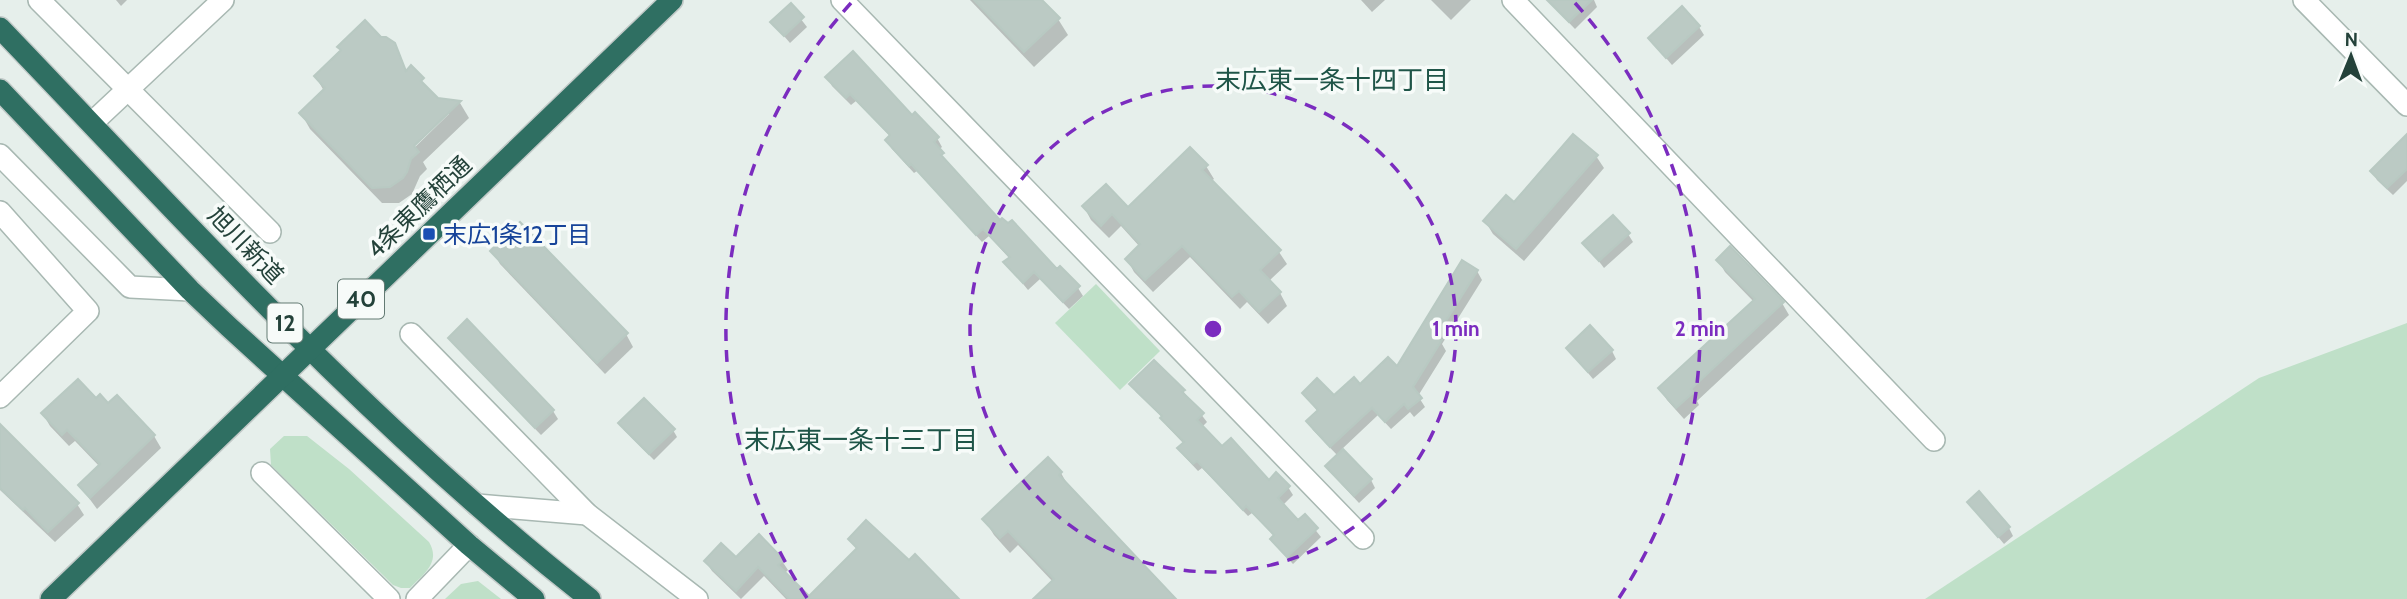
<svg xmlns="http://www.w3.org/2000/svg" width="2407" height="599" font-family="Cabin,'Noto Sans JP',sans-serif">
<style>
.green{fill:#bfe0c8}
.shadow{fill:#0003;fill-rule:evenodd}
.building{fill:#bbcac4;stroke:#b8c9c2;stroke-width:2}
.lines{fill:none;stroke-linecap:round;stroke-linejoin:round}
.minor-casing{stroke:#a8b8b2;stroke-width:24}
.highway-casing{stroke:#c2cac8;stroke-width:24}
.minor{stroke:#fff;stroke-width:21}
.highway{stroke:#2f6f62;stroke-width:21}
.ring{fill:none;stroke:#7b2cbf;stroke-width:3.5;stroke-dasharray:12 9}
.transit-dot{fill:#1a4fb4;stroke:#f7fbf9;stroke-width:2.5}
.labels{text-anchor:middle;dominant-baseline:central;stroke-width:7;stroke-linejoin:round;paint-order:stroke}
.shield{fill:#f7fbf9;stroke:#637a73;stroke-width:2}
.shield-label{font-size:23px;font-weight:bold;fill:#24423a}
.street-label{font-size:24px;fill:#24423a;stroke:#f7fbf9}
.transit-label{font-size:24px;fill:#164399;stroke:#f7fbf9;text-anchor:start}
.neighbourhood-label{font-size:26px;fill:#1f5548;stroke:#f7fbf9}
.centre{fill:#7b2cbf;stroke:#f7fbf9;stroke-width:3.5}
.ring-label{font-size:21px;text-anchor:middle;font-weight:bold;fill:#7b2cbf;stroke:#f7fbf9;stroke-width:7;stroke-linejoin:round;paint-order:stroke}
</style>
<rect width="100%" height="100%" fill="#e6efeb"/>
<!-- green -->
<g class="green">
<path d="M1096,284L1160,351L1120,390L1055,323Z"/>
<path d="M2407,323V599H1925L2259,378Z"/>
<path d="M284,436H307L349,469L429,542C441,562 424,574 410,588H401L393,585L271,465L270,449Z"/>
<path d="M478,581L501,599H445L461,584Z"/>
</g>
<!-- shadow -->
<g class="shadow">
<path d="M116,0H127L121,6Z"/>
<path d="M970,0H1040L1058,19L1068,35L1034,67Z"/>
<path d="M1361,0H1385L1372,12Z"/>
<path d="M1431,0H1471L1451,20Z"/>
<path d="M1547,0H1594L1597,7L1575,29Z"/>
<path d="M790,5L807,27L790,43L772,22Z"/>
<path d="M1699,27L1704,35L1672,65L1650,39Z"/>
<path d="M380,39L393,45L407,72L411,68L437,100L460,103L469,118L423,162L427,169L420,176L412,194L399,203H382L310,129L301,113L324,91L316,77ZM447,112L449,114L409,153L406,151Z"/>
<path d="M828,78L912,117L937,138L942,147L938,150L947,162L1000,222L1056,272L1078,288L1083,296L1069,309L1040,279L1028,290L1006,263L1010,259L989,236L982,242L917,171L914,173L892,149L887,141L891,137L856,101L851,105L832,86Z"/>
<path d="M2407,141V181L2393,195L2377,180L2372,171Z"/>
<path d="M1596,156L1604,168L1524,261L1493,234L1485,221Z"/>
<path d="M1206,166L1214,179L1211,181L1279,252L1287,264L1269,281L1280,293L1287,306L1268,324L1247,302L1240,309L1190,257L1153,292L1134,272L1127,259L1140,247L1121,226L1109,238L1091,220L1084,207L1128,209Z"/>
<path d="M1628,234L1633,242L1604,268L1585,243Z"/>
<path d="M493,251L626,334L633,347L605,374L500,264Z"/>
<path d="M1718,260L1782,303L1789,315L1697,401L1699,405L1684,419L1667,400L1660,389L1754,302L1725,272Z"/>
<path d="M1477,271L1482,280L1442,344L1446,351L1418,396L1425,407L1414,417L1410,412L1391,429L1378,415L1342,449L1371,480L1375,488L1359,503L1332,474L1327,466L1338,456L1313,430L1308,421L1318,412L1304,393L1334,398L1397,369Z"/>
<path d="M450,338L553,411L558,419L541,435L455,346Z"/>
<path d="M1568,349L1612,351L1616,359L1593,379Z"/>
<path d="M1132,385L1183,391L1207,422L1202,427L1222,449L1269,482L1288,487L1293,495L1282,506L1298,523L1305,517L1321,537L1293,564L1277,547L1272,539L1275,537L1252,513L1248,516L1202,468L1198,471L1184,456L1180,449L1184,444L1167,426L1162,417L1136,392Z"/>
<path d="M117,397L154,436L161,448L97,509L80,486L100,467L75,441L69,446L50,426L43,414L96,400L108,406Z"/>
<path d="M620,423L673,430L677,437L654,460L624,430Z"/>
<path d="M0,426L77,504L84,515L55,542L0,490Z"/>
<path d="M1061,473L1070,489L1174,599H1039L1053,582L1018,545L1010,553L994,535L984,519Z"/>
<path d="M1969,502L2009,528L2013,536L2004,544Z"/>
<path d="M850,539L909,562L955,599H786L764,576L741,599L712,571L706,562L736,559L782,561L788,570L784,574L809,598L857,550Z"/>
</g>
<!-- building -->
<g class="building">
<path d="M974,0H1042L1060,18L1024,52Z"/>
<path d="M1547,0H1592L1569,22Z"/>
<path d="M791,3L804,17L784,36L770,22Z"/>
<path d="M1682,6L1700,26L1666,58L1648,38Z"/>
<path d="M365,20L381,37H386L395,43L406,71L411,65L424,78L421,81L438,98L461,101L414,146L419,152L411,159L407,172L403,178L390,187L372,188L299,113L325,88L314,76L341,50L337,47Z"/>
<path d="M853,51L912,115L915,112L939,137L934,142L944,153L941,155L1000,220L1002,218L1008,223L1012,220L1057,269L1060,266L1080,286L1063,302L1034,272L1023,283L1003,262L1010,257L983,229L976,235L911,164L909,166L885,140L890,135L850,94L846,98L825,77Z"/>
<path d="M1573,134L1598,155L1516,249L1483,221L1506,195L1514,202Z"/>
<path d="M2407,134V169L2387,188L2370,171Z"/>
<path d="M1190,147L1208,165L1202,170L1281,250L1260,270L1281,292L1259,312L1239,291L1232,297L1182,246L1145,280L1125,259L1140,244L1112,214L1101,226L1082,206L1106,184L1128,207Z"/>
<path d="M1613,215L1630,233L1599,261L1582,243Z"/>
<path d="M520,222L628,333L597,363L490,251Z"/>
<path d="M1730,246L1784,302L1691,389L1694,392L1676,408L1658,388L1755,299L1716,260Z"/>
<path d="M1462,260L1478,270L1436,337L1442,340L1413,387L1422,398L1408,409L1404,404L1385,422L1372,408L1330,447L1306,421L1318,410L1302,393L1317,378L1334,395L1354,377L1360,384L1388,357L1397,366Z"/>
<path d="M467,319L554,410L535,428L448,338Z"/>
<path d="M1590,325L1613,350L1588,372L1566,348Z"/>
<path d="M1154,360L1185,390L1182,392L1204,413L1197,420L1222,446L1231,438L1269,480L1276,472L1290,486L1278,498L1298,520L1305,514L1318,528L1287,557L1270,539L1274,535L1246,506L1243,510L1197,461L1193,464L1177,448L1184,442L1160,418L1162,416L1129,384Z"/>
<path d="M78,379L96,398L100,394L108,403L117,395L155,435L90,498L78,485L100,464L67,430L62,435L41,413Z"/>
<path d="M644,398L675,429L649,454L618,423Z"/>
<path d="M0,424L79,503L48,532L25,508L23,510L0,488Z"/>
<path d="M1343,449L1372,479L1354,496L1325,466Z"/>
<path d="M1048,457L1062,472L1059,475L1176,599H1033L1054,579L1008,531L1000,538L982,519Z"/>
<path d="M1979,491L2010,527L1998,537L1967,502Z"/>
<path d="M866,520L909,560L915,554L959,599H789L758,567L736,591L704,561L721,543L736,557L759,534L784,560L778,565L809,596L857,548L848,539Z"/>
</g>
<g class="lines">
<defs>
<g id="minor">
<path d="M39,0L270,232"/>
<path d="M842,0L1363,538"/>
<path d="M1513,0L1934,440"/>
<path d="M2304,0L2407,105"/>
<path d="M92,123L223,0"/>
<path d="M0,155L130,287L190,290"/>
<path d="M0,212L88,311L0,397"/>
<path d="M411,334L587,514L697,599"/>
<path d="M262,473L389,599"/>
<path d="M477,505L587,514"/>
<path d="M417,599L469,545"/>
</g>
<g id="highway">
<path d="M0,28C189,225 374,430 590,599"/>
<path d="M0,90L190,290L229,327L469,545L534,599"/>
<path d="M51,599L672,0"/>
</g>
</defs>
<!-- minor casing -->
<use href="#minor" class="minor-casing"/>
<!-- highway casing -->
<use href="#highway" class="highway-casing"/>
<!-- minor -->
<use href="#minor" class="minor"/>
<!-- highway -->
<use href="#highway" class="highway"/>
</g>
<!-- distance rings -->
<g class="ring">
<circle cx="1213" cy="329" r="243"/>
<path d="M807 598A487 487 0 0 1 851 3M1575 3A487 487 0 0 1 1619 598"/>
</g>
<!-- markers -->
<rect class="transit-dot" x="422" y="227" width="14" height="14" rx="3.5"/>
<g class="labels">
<!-- shield labels -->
<g class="shield">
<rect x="338" y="279.5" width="46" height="39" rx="5"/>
<rect x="267.5" y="303.5" width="35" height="39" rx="5"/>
</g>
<g class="shield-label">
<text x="361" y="299">40</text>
<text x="285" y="323">12</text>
</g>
<!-- street labels -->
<g class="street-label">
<text transform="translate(419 207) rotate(-44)">4条東鷹栖通</text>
<text transform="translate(246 245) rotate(46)">旭川新道</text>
</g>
<!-- transit labels -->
<g class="transit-label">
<text x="443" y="234">末広1条12丁目</text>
</g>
<!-- neighbourhood labels -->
<g class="neighbourhood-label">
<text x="1332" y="80">末広東一条十四丁目</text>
<text x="861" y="440">末広東一条十三丁目</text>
</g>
</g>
<circle cx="1213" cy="329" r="10" class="centre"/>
<g class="ring-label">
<text x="1456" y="336">1 min</text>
<text x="1700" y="336">2 min</text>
</g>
<!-- north arrow -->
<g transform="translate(2351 56) rotate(1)" stroke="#f7fbf9" stroke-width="5" paint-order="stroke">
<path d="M0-5L12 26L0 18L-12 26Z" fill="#24423a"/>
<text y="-10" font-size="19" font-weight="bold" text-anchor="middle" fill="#24423a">N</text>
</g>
</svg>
